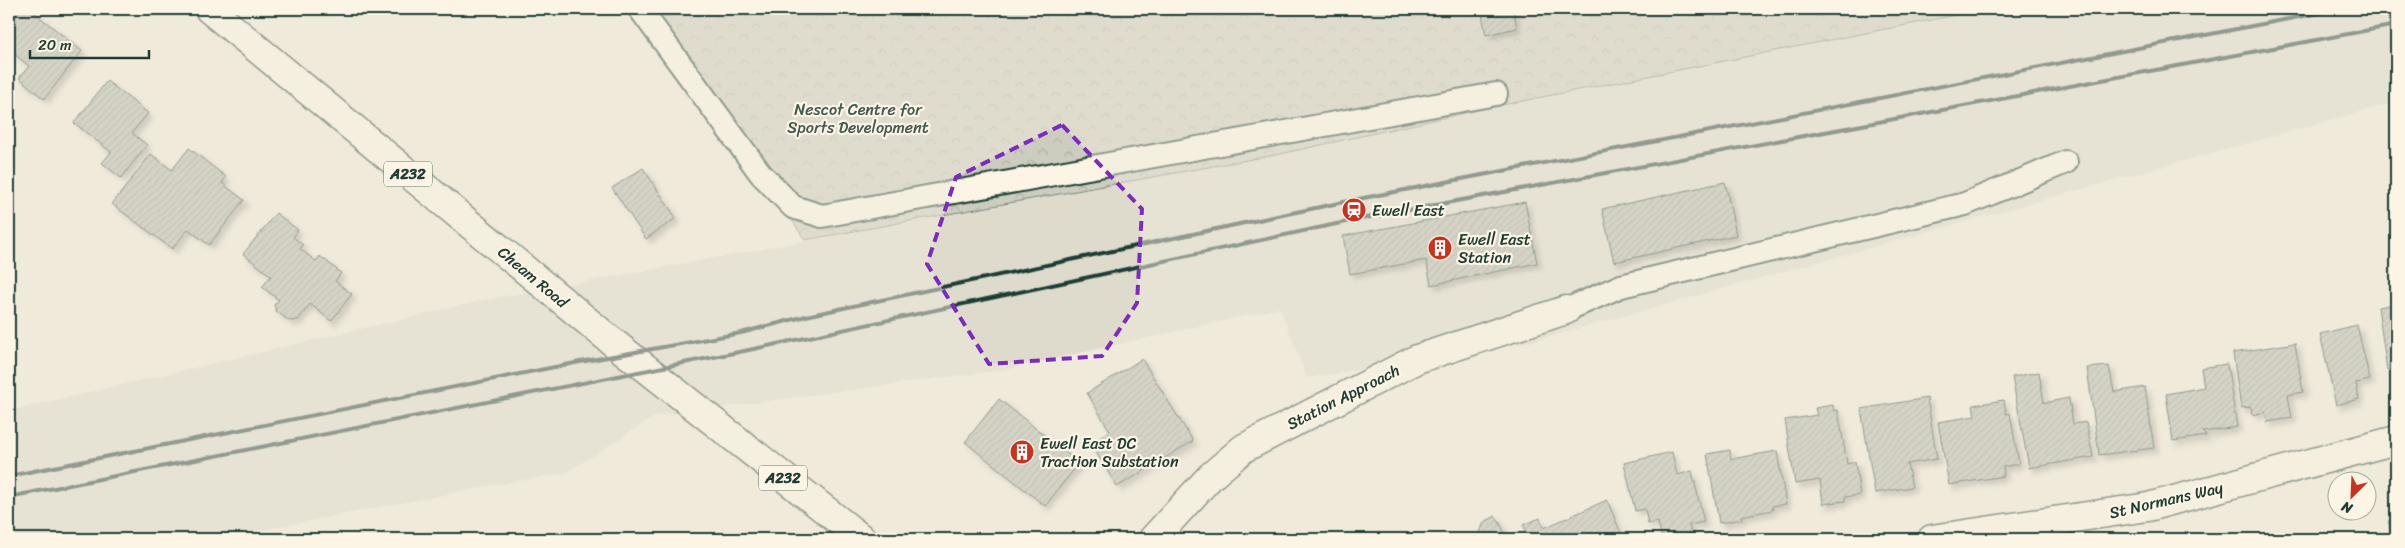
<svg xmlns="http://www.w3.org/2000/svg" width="2405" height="548" font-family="Sriracha,sans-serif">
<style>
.built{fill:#dedbcc}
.park{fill:url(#park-crowns);stroke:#76857a}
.building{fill:url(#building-hatch);stroke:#1f3d34;filter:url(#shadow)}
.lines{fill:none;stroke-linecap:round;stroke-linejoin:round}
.lane-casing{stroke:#1f3d34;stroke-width:26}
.street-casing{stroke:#1f3d34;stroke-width:31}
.highway-casing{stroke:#1f3d34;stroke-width:31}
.lane{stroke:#fcf5e5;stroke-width:22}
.street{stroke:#fcf5e5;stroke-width:28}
.highway{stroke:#fcf5e5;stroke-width:28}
.rail{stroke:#1f3d34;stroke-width:4}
.marked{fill:none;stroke:#7b2cbf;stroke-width:4;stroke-dasharray:10 6;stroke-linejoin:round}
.labels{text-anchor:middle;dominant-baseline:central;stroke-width:4.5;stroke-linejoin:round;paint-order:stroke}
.shield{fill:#fcf5e5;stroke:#617469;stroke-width:1}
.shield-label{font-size:15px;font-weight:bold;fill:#1f3d34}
.park-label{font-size:16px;fill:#425a50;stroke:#fcf5e5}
.poi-label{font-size:16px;fill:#1f3d34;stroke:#fcf5e5;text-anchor:start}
.street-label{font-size:16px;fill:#1f3d34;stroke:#fcf5e5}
</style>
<defs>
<pattern id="park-crowns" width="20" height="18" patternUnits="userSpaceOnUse" patternTransform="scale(1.25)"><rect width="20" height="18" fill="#cccdbf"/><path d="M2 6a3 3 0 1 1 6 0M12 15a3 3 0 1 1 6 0" fill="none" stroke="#afb1a5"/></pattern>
<pattern id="building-hatch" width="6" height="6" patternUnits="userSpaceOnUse" patternTransform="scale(1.25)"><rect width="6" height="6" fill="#b5b9ad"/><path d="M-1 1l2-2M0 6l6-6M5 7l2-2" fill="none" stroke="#93988e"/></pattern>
<filter id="shadow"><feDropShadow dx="4.5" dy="4.5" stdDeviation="2.5" flood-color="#0004"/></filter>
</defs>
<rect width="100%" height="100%" fill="#efeada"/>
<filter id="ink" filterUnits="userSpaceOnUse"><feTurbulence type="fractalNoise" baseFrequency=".02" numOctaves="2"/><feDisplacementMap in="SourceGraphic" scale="10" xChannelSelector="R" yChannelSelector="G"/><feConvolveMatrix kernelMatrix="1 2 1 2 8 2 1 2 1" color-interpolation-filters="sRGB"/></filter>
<g filter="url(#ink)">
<!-- built -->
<path class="built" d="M1987,9H2396V102L1530,342L1307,378L1280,308L1008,369L655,416L566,473L499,484L216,539H9V411L480,301L1280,154L1497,106Z"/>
<!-- park -->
<path class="park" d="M654,9H1987L1497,106L1280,154L805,240Z"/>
<!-- building -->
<g class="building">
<path d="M9,9H30L82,51L44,99L19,78L29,66L9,50Z"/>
<path d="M1481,9H1513L1517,28L1486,35Z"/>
<path d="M107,81L148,113L132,133L147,145L121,178L102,163L111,152L74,123Z"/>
<path d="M189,148L226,177L222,183L244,200L209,245L188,229L172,249L112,204L151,154L172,170Z"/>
<path d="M643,168L676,218L646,239L612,188Z"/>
<path d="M1725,182L1736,235L1614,262L1602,209Z"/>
<path d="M1525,202L1537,263L1431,285L1426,260L1350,274L1343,236Z"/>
<path d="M276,213L298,230L293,237L303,245L300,249L316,261L320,256L341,273L335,281L352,294L331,321L310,304L298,320L289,321L276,311L274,305L279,300L262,287L271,276L243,254Z"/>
<path d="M2396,304V368L2387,370L2378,307Z"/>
<path d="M2357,325L2370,380L2356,383L2359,399L2336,405L2320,334Z"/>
<path d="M2295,343L2303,392L2288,395L2292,418L2267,422L2265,412L2252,415L2251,407L2241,408L2233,353Z"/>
<path d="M1142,359L1193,441L1117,487L1091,444L1110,431L1087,393Z"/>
<path d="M2227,364L2237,427L2203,432L2206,436L2173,441L2166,394L2204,387L2201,368Z"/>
<path d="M2109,366L2114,392L2145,387L2154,448L2099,455L2087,368Z"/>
<path d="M2039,372L2044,403L2069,398L2073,424L2086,422L2093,457L2029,468L2012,377Z"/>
<path d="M1927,398L1937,459L1907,464L1912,487L1875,493L1861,409Z"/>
<path d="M999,399L1079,463L1045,506L965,442Z"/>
<path d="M2004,400L2006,414L2010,413L2019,464L2003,467L2004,476L1949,485L1938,422L1975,416L1973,405Z"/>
<path d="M1833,405L1834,411L1838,410L1847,464L1855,462L1860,495L1845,497V501L1823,504L1820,480L1795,484L1785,420L1817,415L1815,408Z"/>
<path d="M1730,450L1731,459L1777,451L1786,504L1772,506L1773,510L1741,516L1742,519L1719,523L1707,454Z"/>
<path d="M1672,452L1677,475L1692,471L1704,522L1689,525L1691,534L1662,539L1658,522L1648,524L1645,509L1635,511L1624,463Z"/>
<path d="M1607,500L1623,538L1621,539H1530L1523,525L1540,518L1544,528Z"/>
<path d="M1496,516L1508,539H1471L1479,535L1484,522Z"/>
<path d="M2396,519V539H2393L2388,521Z"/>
</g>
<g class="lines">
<defs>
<g id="lane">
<path d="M640,9L761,174L793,207L822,216L1496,94"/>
<path d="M1566,310L1621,286L1965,204L2066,162"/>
</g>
<g id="street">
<path d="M1153,539L1210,477L1244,448L1417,359L1566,310"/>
<path d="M1932,539L2148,507L2396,440"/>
</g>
<path id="highway" d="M209,9L609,339L862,539"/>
</defs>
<!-- lane casing -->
<use href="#lane" class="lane-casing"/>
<!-- street casing -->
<use href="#street" class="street-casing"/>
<!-- highway casing -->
<use href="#highway" class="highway-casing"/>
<!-- lane -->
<use href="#lane" class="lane"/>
<!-- street -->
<use href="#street" class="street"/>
<!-- highway -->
<use href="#highway" class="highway"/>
<!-- rail -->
<g class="rail">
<path d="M9,476L580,362L741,333L806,316L1353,200L2340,9"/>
<path d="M9,497L744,351L1355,220L2396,25"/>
</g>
</g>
</g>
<!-- marked area -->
<path d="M0 0H2405V548H0ZM1062,125L1142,209L1137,303L1102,356L989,364L927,264L956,177Z" fill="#efeada" fill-opacity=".55" fill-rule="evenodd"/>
<path class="marked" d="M1062,125L1142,209L1137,303L1102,356L989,364L927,264L956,177Z"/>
<!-- icons -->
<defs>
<symbol id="station-disc" viewBox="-11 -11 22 22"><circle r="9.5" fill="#c8321e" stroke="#fcf5e5"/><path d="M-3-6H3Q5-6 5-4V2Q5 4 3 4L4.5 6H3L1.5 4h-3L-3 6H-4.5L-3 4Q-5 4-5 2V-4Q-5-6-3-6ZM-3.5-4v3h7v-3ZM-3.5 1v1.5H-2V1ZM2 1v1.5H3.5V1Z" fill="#fff"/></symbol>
<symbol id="building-disc" viewBox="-11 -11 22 22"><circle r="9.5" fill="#c8321e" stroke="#fcf5e5"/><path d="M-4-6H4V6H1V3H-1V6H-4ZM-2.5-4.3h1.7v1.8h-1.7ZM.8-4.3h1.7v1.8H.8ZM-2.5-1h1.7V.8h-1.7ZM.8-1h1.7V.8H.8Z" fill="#fff"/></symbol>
</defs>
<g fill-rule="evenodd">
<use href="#station-disc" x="1340" y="196" width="28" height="28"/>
<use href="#building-disc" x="1426" y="234" width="28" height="28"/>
<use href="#building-disc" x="1008" y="438" width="28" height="28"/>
</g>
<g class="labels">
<!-- shield labels -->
<g class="shield">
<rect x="384" y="161.5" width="48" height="25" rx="4"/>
<rect x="759" y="465.5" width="48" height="25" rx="4"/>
</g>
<g class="shield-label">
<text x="408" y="174">A232</text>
<text x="783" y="478">A232</text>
</g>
<!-- park labels -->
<g class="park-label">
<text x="858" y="109">Nescot Centre for<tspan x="858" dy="18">Sports Development</tspan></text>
</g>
<!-- poi labels -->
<g class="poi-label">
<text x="1372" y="210">Ewell East</text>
<text x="1458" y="239">Ewell East<tspan x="1458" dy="18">Station</tspan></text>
<text x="1040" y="443">Ewell East DC<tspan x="1040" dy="18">Traction Substation</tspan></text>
</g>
<!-- street labels -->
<g class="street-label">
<text transform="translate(533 277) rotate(40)">Cheam Road</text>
<text transform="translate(1343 397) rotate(-27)">Station Approach</text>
<text transform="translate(2166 500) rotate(-13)">St Normans Way</text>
</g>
</g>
<!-- margin -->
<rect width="2405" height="548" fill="none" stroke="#fcf5e5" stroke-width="30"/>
<rect x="15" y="15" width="2375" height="518" fill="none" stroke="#1f3d34" stroke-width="2" filter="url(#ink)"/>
<!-- north arrow -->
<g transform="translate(2352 496) rotate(204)"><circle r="24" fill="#fcf5e5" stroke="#a4ab9e"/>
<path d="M0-4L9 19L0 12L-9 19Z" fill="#c8321e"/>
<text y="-8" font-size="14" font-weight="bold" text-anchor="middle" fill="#1f3d34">N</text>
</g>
<!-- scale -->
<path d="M30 50v8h119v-8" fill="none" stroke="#1f3d34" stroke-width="2.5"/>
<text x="38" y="50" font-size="15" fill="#1f3d34" stroke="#fcf5e5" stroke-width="4" paint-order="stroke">20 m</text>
</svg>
